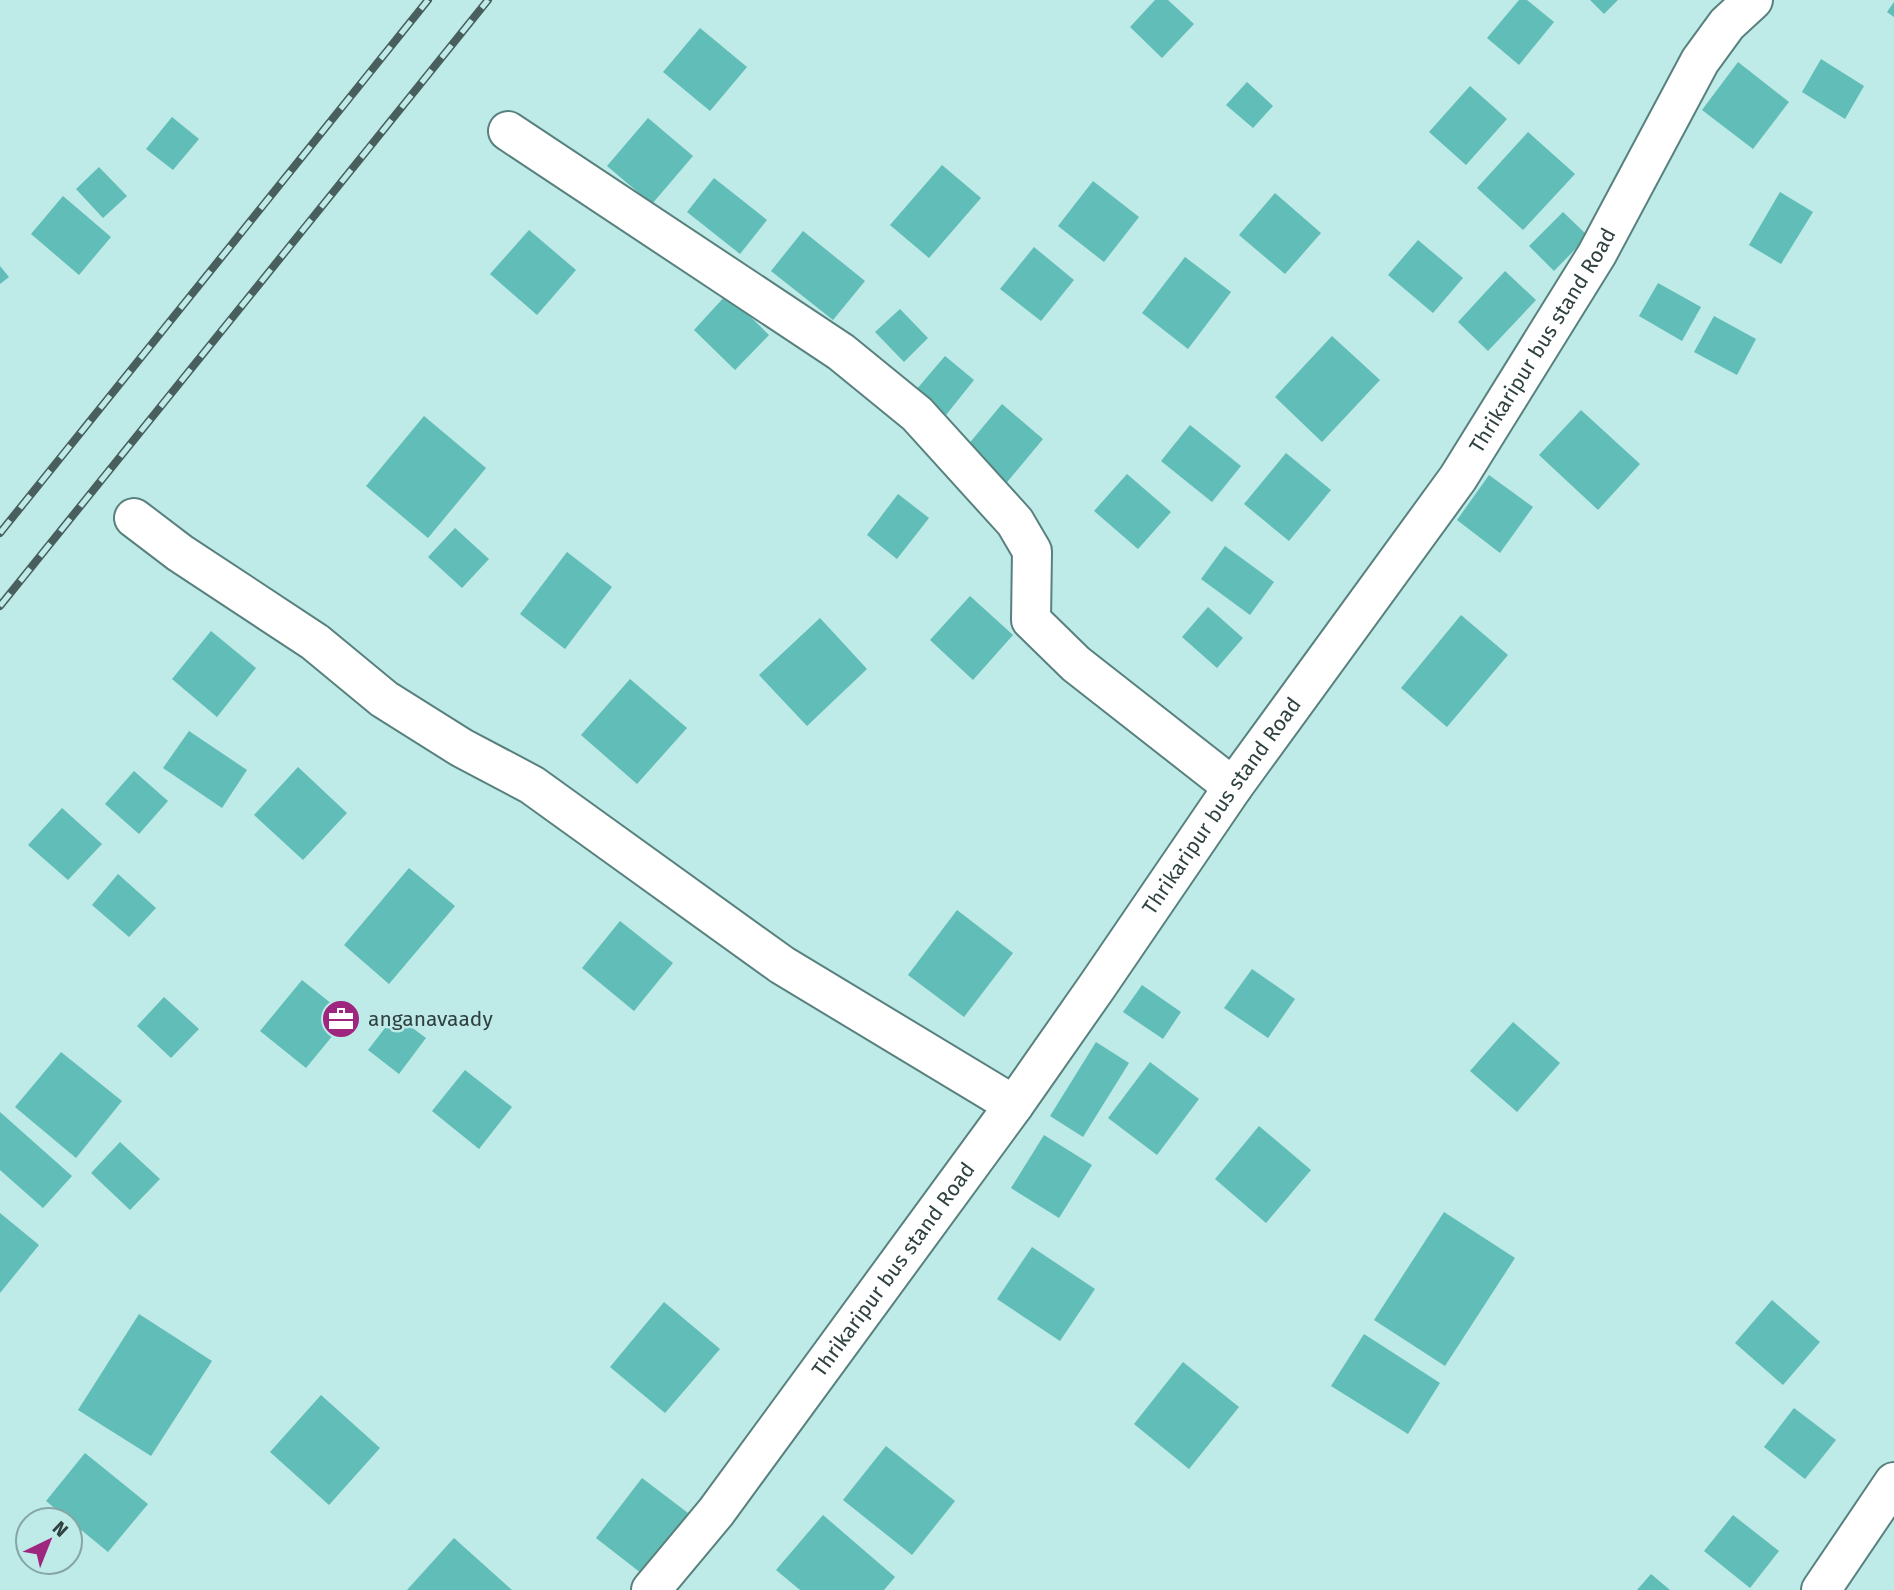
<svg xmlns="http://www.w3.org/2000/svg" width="1894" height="1590" font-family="'Fira Sans',sans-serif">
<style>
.building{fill:#61bdb7}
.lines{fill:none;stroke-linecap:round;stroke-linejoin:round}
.minor-casing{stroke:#58817e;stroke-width:42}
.minor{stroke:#fff;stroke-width:38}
.rail-casing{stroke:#485f5d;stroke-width:8}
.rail{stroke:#beeae7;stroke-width:5;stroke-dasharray:16;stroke-linecap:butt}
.labels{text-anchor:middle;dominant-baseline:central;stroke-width:5;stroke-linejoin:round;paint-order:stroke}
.street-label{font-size:21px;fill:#2f4140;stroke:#beeae7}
.poi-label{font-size:21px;fill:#2f4140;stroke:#beeae7;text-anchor:start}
</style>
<rect width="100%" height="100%" fill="#beeae7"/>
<!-- building -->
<g class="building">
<path d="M1155,0H1168L1194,24L1162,58L1130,27Z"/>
<path d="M1519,0H1527L1554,22L1519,65L1487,38Z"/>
<path d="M1590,0H1618L1604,14Z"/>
<path d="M1894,2V17L1887,12Z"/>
<path d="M700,28L747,67L710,111L663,72Z"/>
<path d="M1821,59L1864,86L1845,119L1802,92Z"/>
<path d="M1738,62L1789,102L1753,149L1702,110Z"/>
<path d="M1247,82L1273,106L1253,128L1226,105Z"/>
<path d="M1470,86L1507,119L1466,165L1429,132Z"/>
<path d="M172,117L199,139L173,170L146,149Z"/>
<path d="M648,118L693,156L652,204L607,166Z"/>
<path d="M1528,132L1575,174L1523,230L1477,188Z"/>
<path d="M942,165L981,198L929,258L890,225Z"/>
<path d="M99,167L127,196L103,218L76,189Z"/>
<path d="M714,178L767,220L740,254L687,212Z"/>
<path d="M1093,181L1139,217L1104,262L1058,226Z"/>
<path d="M1780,192L1813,212L1781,264L1749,245Z"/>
<path d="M1275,193L1321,233L1285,274L1239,235Z"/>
<path d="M63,196L111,237L79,275L31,234Z"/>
<path d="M1563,212L1588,236L1554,271L1529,246Z"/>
<path d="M529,230L576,270L537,315L490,274Z"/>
<path d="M803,231L865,281L833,320L771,271Z"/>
<path d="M1418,240L1463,278L1433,313L1388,275Z"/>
<path d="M1034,247L1074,280L1041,321L1000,289Z"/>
<path d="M1185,257L1231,292L1188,349L1142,313Z"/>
<path d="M0,266L9,277L0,284Z"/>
<path d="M1505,271L1536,300L1488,351L1458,322Z"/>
<path d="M1658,283L1701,307L1682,341L1639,316Z"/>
<path d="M727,294L769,335L735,370L694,330Z"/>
<path d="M900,309L928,338L904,362L875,332Z"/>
<path d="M1714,316L1756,339L1737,375L1694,352Z"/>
<path d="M1332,336L1380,380L1322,442L1275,397Z"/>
<path d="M945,356L974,380L946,415L916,390Z"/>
<path d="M1002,404L1043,439L1003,487L962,452Z"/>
<path d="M1581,410L1640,464L1598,510L1539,455Z"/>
<path d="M424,416L486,468L428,538L366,486Z"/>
<path d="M1190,425L1241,466L1212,502L1161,461Z"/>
<path d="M1286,453L1331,490L1289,541L1244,504Z"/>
<path d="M1127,474L1171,512L1138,549L1094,511Z"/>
<path d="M1489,475L1533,507L1500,553L1457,520Z"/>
<path d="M898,494L929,518L897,559L867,535Z"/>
<path d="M455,528L489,559L462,588L428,557Z"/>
<path d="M1225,546L1274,582L1250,615L1201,579Z"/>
<path d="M567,552L612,587L565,649L520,614Z"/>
<path d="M970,596L1013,635L973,680L930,640Z"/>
<path d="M1208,607L1243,638L1217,668L1182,637Z"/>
<path d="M1461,615L1508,655L1447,727L1401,688Z"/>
<path d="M820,618L867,669L807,726L759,675Z"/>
<path d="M211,631L256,668L217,717L172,679Z"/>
<path d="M630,679L687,728L637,784L581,735Z"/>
<path d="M189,731L247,770L222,808L163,768Z"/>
<path d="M298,767L347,813L303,860L254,815Z"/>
<path d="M134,771L168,801L139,834L105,804Z"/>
<path d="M62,808L102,844L68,880L28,845Z"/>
<path d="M409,868L455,906L389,984L344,945Z"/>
<path d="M118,874L156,908L129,937L92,905Z"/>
<path d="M957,910L1013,953L964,1017L908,975Z"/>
<path d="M620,921L673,963L634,1011L582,968Z"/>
<path d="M1252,969L1295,999L1268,1038L1224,1008Z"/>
<path d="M302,980L348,1017L306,1068L260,1031Z"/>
<path d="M1142,985L1181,1012L1163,1039L1123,1012Z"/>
<path d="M164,997L199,1029L171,1058L137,1026Z"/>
<path d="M395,1015L426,1038L399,1074L368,1050Z"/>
<path d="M1513,1022L1560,1063L1517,1112L1470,1071Z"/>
<path d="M1096,1042L1129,1063L1083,1137L1050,1116Z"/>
<path d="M61,1052L122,1101L76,1158L15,1107Z"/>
<path d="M1150,1062L1199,1099L1157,1155L1108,1118Z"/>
<path d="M465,1070L512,1107L479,1149L432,1111Z"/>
<path d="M0,1112L72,1176L43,1208L0,1170Z"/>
<path d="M1259,1126L1311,1170L1266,1223L1215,1179Z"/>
<path d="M1044,1135L1092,1165L1059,1218L1011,1188Z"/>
<path d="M120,1142L160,1179L130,1210L91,1173Z"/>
<path d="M1444,1212L1515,1258L1445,1366L1374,1320Z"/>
<path d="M0,1213L39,1245L0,1293Z"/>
<path d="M1032,1247L1095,1289L1060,1341L997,1299Z"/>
<path d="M1772,1300L1820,1342L1783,1385L1735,1343Z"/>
<path d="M664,1302L720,1349L665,1413L610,1367Z"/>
<path d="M139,1314L212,1361L151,1456L78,1410Z"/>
<path d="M1364,1334L1440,1383L1408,1434L1331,1386Z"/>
<path d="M1183,1362L1239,1407L1189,1469L1134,1424Z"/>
<path d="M321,1395L380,1448L329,1505L270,1452Z"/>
<path d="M1794,1408L1836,1440L1805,1479L1764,1447Z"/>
<path d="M886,1446L955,1501L912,1555L843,1500Z"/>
<path d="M85,1453L148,1504L108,1552L46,1501Z"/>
<path d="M642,1478L688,1513L641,1573L596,1538Z"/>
<path d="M823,1515L895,1577L884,1590H800L776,1570Z"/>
<path d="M1733,1515L1779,1551L1750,1588L1704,1551Z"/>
<path d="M454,1538L512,1590H407Z"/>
<path d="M1651,1574L1670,1590H1637Z"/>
</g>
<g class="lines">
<defs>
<g id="minor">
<path d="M508,131L841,352L917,414L1015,522L1032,551L1031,620L1076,664L1233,787"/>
<path d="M134,518L180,553L315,642L384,699L462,748L532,785L782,965L1014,1105"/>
<path id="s1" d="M651,1590L716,1512L1014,1105L1098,985L1233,787L1458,478L1597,254L1700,61L1727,24L1753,0"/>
<path d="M1821,1590L1894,1482"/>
</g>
</defs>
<!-- minor casing -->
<use href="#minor" class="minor-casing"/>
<!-- minor -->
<use href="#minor" class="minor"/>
<defs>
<g id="rail">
<path d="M0,533L428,0"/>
<path d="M0,606L488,0"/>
</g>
</defs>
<!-- rail casing -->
<use href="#rail" class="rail-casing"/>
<!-- rail -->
<use href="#rail" class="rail"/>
</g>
<!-- icons -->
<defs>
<symbol id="office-disc" viewBox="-11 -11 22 22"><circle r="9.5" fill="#9e267f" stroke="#beeae7"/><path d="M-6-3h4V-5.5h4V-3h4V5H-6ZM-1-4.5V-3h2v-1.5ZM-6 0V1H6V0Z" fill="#fff"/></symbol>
</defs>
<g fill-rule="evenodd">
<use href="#office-disc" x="319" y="997" width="44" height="44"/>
</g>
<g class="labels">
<!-- street labels -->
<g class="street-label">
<text stroke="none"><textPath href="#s1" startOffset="1536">Thrikaripur bus stand Road</textPath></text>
<text stroke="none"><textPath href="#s1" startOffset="970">Thrikaripur bus stand Road</textPath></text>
<text stroke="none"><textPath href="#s1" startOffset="402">Thrikaripur bus stand Road</textPath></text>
</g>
<!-- poi labels -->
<g class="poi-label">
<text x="368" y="1019">anganavaady</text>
</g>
</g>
<!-- north arrow -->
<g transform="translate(49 1541) rotate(43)"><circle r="33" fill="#beeae7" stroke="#85a6a4" stroke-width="2"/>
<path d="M0-5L12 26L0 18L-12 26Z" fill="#9e267f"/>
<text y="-10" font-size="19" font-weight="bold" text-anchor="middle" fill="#2f4140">N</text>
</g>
</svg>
